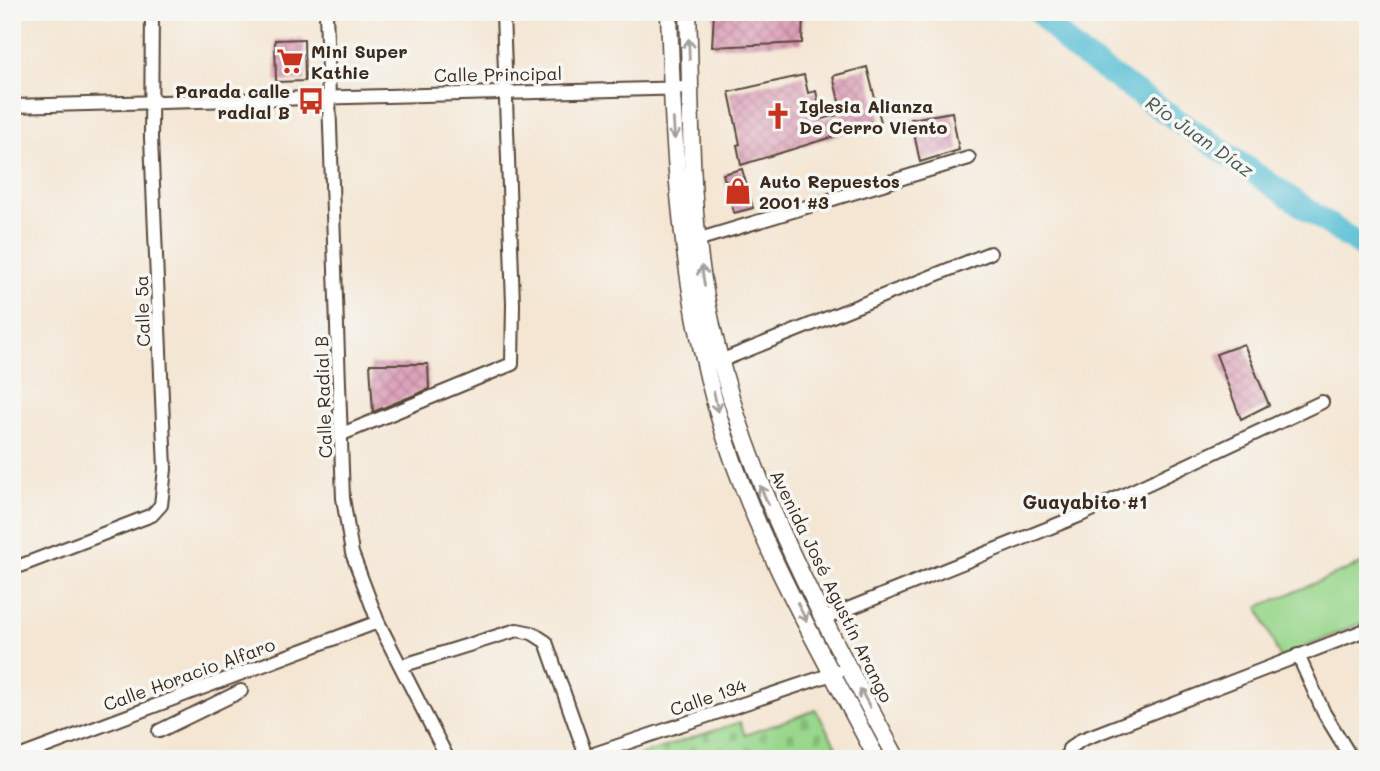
<svg xmlns="http://www.w3.org/2000/svg" width="1380" height="771" font-family="Mali,sans-serif">
<style>
.cemetery{fill:url(#cemetery-stones);stroke:#6a8055;stroke-width:2}
.green{fill:#99d78c;stroke:#6a8055;stroke-width:2}
.lines{fill:none;stroke-linecap:round;stroke-linejoin:round}
.river{stroke:#58bfd5;stroke-width:23}
.building{fill:url(#building-cross-hatch)}
.minor-casing{stroke:#574639;stroke-width:16}
.major-casing{stroke:#574639;stroke-width:19}
.minor{stroke:#fff;stroke-width:12}
.major{stroke:#fff;stroke-width:16}
.oneway{stroke:#a79f9a}
.labels{text-anchor:middle;dominant-baseline:central;stroke-width:7;stroke-linejoin:round;paint-order:stroke}
.poi-label{font-size:18px;font-weight:bold;fill:#3b2a1e;stroke:#f6f6f2;text-anchor:start}
.street-label{font-size:18px;fill:#3b2a1e;stroke:#f6f6f2}
.water-label{font-size:19px;font-style:italic;fill:#445755;stroke:#f6f6f2}
.neighbourhood-label{font-size:19px;font-weight:bold;fill:#3b2a1e;stroke:#f6f6f2}
</style>
<defs>
<pattern id="cemetery-stones" width="16" height="16" patternUnits="userSpaceOnUse" patternTransform="scale(1.75)"><rect width="16" height="16" fill="#99d78c"/><path d="M2 7V4a2 2 0 0 1 4 0v3zM10 15v-3a2 2 0 0 1 4 0v3z" fill="#85b978"/></pattern>
<pattern id="building-cross-hatch" width="8" height="8" patternUnits="userSpaceOnUse" patternTransform="scale(1.75)"><rect width="8" height="8" fill="#db9ab4"/><path d="M0 0l8 8M0 8l8-8" fill="none" stroke="#b37e92"/></pattern>
</defs>
<rect width="100%" height="100%" fill="#f6f6f2"/>
<filter id="ink" filterUnits="userSpaceOnUse"><feTurbulence type="fractalNoise" baseFrequency=".0143" numOctaves="2"/><feDisplacementMap in="SourceGraphic" scale="14" xChannelSelector="R" yChannelSelector="G"/><feConvolveMatrix kernelMatrix="1 2 1 2 8 2 1 2 1" color-interpolation-filters="sRGB"/></filter>
<filter id="wash" filterUnits="userSpaceOnUse"><feTurbulence type="fractalNoise" baseFrequency=".00686" numOctaves="4" result="noise"/><feDisplacementMap in="SourceGraphic" scale="28" xChannelSelector="R" yChannelSelector="G"/><feGaussianBlur stdDeviation="1.57" result="paint"/><feColorMatrix in="noise" values="0 0 0 0 0 0 0 0 0 0 0 0 0 0 0 0 0 1.4 0 .05"/><feComposite in="paint" operator="in"/></filter>
<g filter="url(#wash)">
<rect width="100%" height="100%" fill="#f4e6d3"/>
<!-- cemetery -->
<path class="cemetery" d="M816,710L843,759H628L740,722L745,735Z"/>
<!-- green -->
<path class="green" d="M1368,561V620L1280,658L1258,607Z"/>
<g class="lines">
<!-- river -->
<path class="river" d="M1039,12L1072,48L1368,251"/>
</g>
<g id="blocks">
<!-- building -->
<g class="building">
<path d="M714,12H803L802,43L712,47Z"/>
<path d="M304,39L305,81L276,82L275,40Z"/>
<path d="M867,67L881,122L741,165L737,145L740,144L729,92L804,75L808,93L816,91L822,119L842,114L833,76Z"/>
<path d="M952,112L959,150L920,162L911,119Z"/>
<path d="M742,169L753,208L734,213L723,174Z"/>
<path d="M1244,344L1269,405L1241,419L1216,354Z"/>
<path d="M370,364H428L429,389L373,412Z"/>
</g>
</g>
</g>
<g filter="url(#ink)">
<use href="#blocks" fill-opacity="0" stroke="#574639" stroke-width="2"/>
<g class="lines">
<defs>
<g id="minor">
<path d="M326,12L343,498L352,553L378,622L448,759"/>
<path d="M12,106L690,88"/>
<path d="M690,242L969,158"/>
<path d="M715,363L990,253"/>
<path d="M342,434L512,364L513,304L503,12"/>
<path d="M12,569L152,515L161,505L165,469L151,138L152,12"/>
<path d="M823,619L1081,515L1322,402"/>
<path d="M1298,655L1324,713L1352,759"/>
<path d="M401,666L517,630L532,633L546,642L586,756"/>
<path d="M159,731L241,691"/>
<path d="M13,759L378,622"/>
<path d="M579,759L838,672"/>
<path d="M1067,759L1069,749L1081,740L1368,629"/>
</g>
<g id="major">
<path d="M669,12C674,172 683,337 743,487C779,581 831,670 877,759"/>
<path d="M688,12C692,110 688,211 708,307C740,470 819,613 897,759"/>
</g>
</defs>
<!-- minor casing -->
<use href="#minor" class="minor-casing"/>
<!-- major casing -->
<use href="#major" class="major-casing"/>
<!-- minor -->
<use href="#minor" class="minor"/>
<!-- major -->
<use href="#major" class="major"/>
</g>
<!-- one-way arrows -->
<defs><path id="oneway-shaft" d="M-6 0H5M1.5-3L5.5 0L1.5 3" fill="none" stroke-width="1.6" stroke-linecap="round" stroke-linejoin="round" transform="scale(1.75)"/></defs>
<g class="oneway">
<use href="#oneway-shaft" transform="translate(689 49) rotate(-92)"/>
<use href="#oneway-shaft" transform="translate(674 129) rotate(86)"/>
<use href="#oneway-shaft" transform="translate(703 276) rotate(-99)"/>
<use href="#oneway-shaft" transform="translate(716 402) rotate(78)"/>
<use href="#oneway-shaft" transform="translate(764 495) rotate(-114)"/>
<use href="#oneway-shaft" transform="translate(802 612) rotate(63)"/>
<use href="#oneway-shaft" transform="translate(865 698) rotate(-118)"/>
</g>
</g>
<!-- icons -->
<defs>
<symbol id="supermarket-bare" viewBox="-9 -9 18 18"><path d="M-6-5.5h2.5l.6 2H6L4.5 2H-2.5L-4.4-4H-6ZM-1.5 3.2a1.3 1.3 0 1 0 .1 0ZM3 3.2a1.3 1.3 0 1 0 .1 0Z" fill="#c8321e" stroke="#f6f6f2" stroke-width="2.5" paint-order="stroke"/></symbol>
<symbol id="bus-bare" viewBox="-9 -9 18 18"><path d="M-5-6H5V4H4V6H2V4H-2V6H-4V4H-5ZM-3.5-4V0h7V-4ZM-3.5 1.2v1.5H-2V1.2ZM2 1.2v1.5H3.5V1.2Z" fill="#c8321e" stroke="#f6f6f2" stroke-width="2.5" paint-order="stroke"/></symbol>
<symbol id="church-bare" viewBox="-9 -9 18 18"><path d="M-1.2-6h2.4v3.5h3.3v2.4h-3.3V6h-2.4V-.1h-3.3v-2.4h3.3Z" fill="#c8321e" stroke="#f6f6f2" stroke-width="2.5" paint-order="stroke"/></symbol>
<symbol id="shop-bare" viewBox="-9 -9 18 18"><path d="M-5-2.5h2.3a2.7 3.5 0 0 1 5.4 0H5L5.5 6h-11ZM-1.5-2.5h3a1.5 2.3 0 0 0-3 0Z" fill="#c8321e" stroke="#f6f6f2" stroke-width="2.5" paint-order="stroke"/></symbol>
</defs>
<g fill-rule="evenodd">
<use href="#supermarket-bare" x="271" y="42" width="38" height="38"/>
<use href="#bus-bare" x="292" y="82" width="38" height="38"/>
<use href="#church-bare" x="759" y="97" width="38" height="38"/>
<use href="#shop-bare" x="719" y="172" width="38" height="38"/>
</g>
<g class="labels">
<!-- poi labels -->
<g class="poi-label">
<text x="311" y="51">Mini Super<tspan x="311" dy="21">Kathie</tspan></text>
<text x="290" y="91" text-anchor="end">Parada calle<tspan x="290" dy="21">radial B</tspan></text>
<text x="799" y="106">Iglesia Alianza<tspan x="799" dy="21">De Cerro Viento</tspan></text>
<text x="759" y="181">Auto Repuestos<tspan x="759" dy="21">2001 #3</tspan></text>
</g>
<!-- street labels -->
<g class="street-label">
<text transform="translate(498 74) rotate(-1)">Calle Principal</text>
<text transform="translate(142 311) rotate(-92)">Calle 5a</text>
<text transform="translate(323 397) rotate(-92)">Calle Radial B</text>
<text transform="translate(832 586) rotate(64)">Avenida José Agustín Arango</text>
<text transform="translate(189 674) rotate(-20)">Calle Horacio Alfaro</text>
<text transform="translate(708 697) rotate(-19)">Calle 134</text>
</g>
<!-- water labels -->
<g class="water-label">
<text transform="translate(1200 136) rotate(35)">Río Juan Díaz</text>
</g>
<!-- neighbourhood labels -->
<g class="neighbourhood-label">
<text x="1085" y="501">Guayabito #1</text>
</g>
</g>
<!-- margin -->
<rect width="1380" height="771" fill="none" stroke="#f6f6f2" stroke-width="42"/>
</svg>
